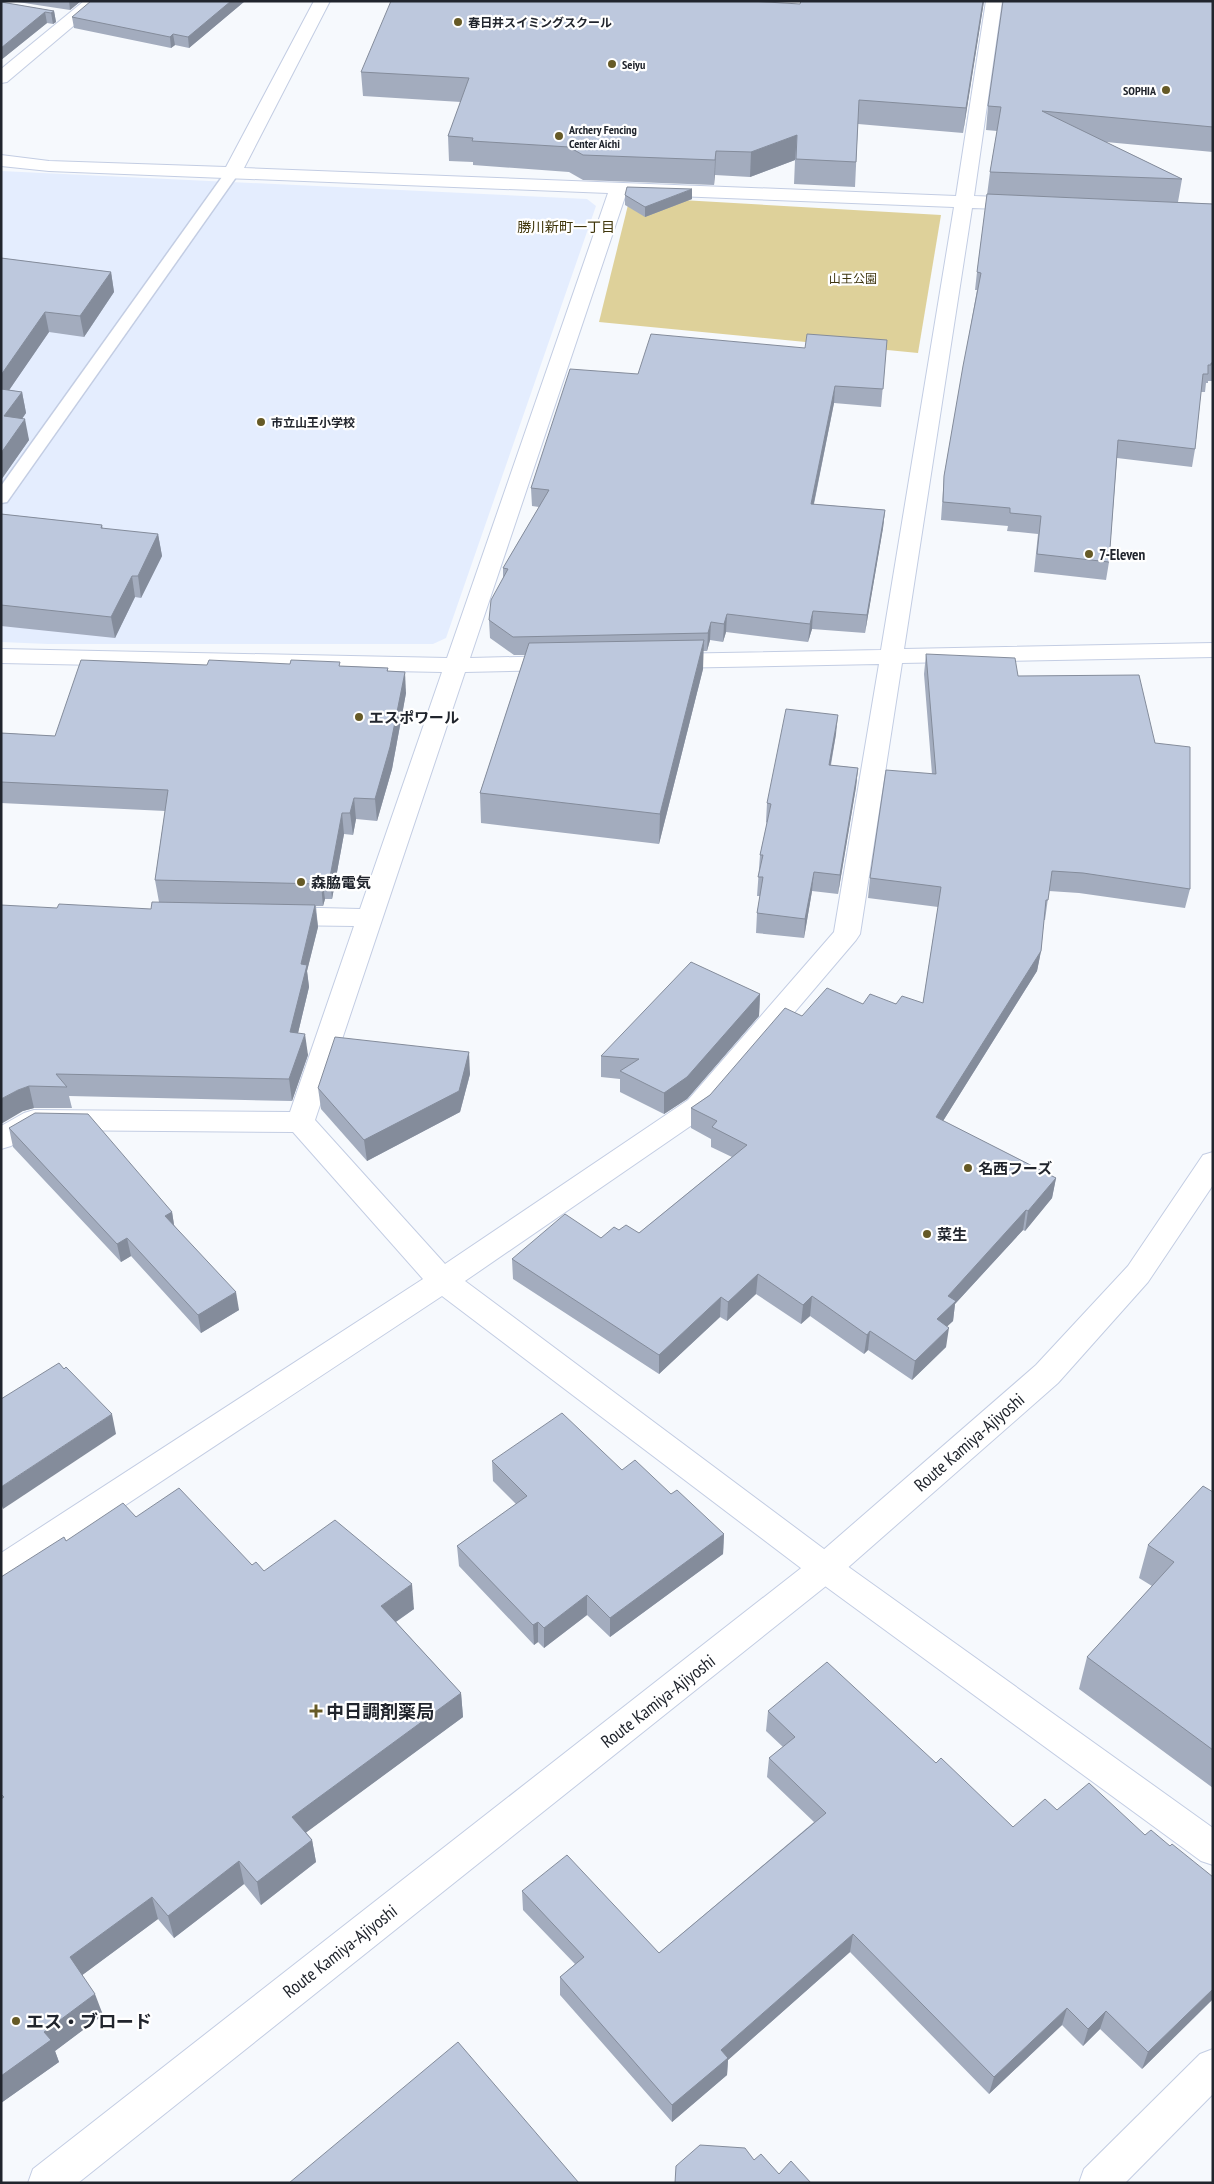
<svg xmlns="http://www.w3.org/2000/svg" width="1214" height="2184" font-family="'PT Sans Narrow','Noto Sans JP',sans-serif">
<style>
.built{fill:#e4edfe}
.green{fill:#ded19a}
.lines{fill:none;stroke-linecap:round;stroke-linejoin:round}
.lane-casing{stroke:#c3cde3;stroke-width:3}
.street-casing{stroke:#c3cde3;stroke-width:2}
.secondary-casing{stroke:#c3cde3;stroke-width:2}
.lane{fill:#fff;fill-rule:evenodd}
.street{fill:#fff;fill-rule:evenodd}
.secondary{fill:#fff;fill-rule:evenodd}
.wall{fill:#a3acbe}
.shaded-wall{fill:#848c9b}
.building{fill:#bdc8dd;stroke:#848c9b}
.poi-dot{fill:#665a26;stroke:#fff;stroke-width:2}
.labels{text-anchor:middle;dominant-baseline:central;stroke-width:4.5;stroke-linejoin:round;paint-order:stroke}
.far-poi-label{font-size:12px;font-weight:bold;fill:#21252d;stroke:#fff;text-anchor:start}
.far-park-label{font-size:12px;fill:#3e350f;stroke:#fff}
.far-neighbourhood-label{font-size:14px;fill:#40360b;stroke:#fff}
.poi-label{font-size:15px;font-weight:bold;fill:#21252d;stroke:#fff;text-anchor:start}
.near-street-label{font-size:18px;fill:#21252d;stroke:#fff}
.near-poi-label{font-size:18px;font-weight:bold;fill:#21252d;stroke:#fff;text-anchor:start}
</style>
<rect width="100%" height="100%" fill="#f6f9fd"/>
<!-- built -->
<path class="built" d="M1,171L587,199L596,206L446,638L433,644H48L1,642Z"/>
<!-- green -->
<path class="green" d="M630,197L941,215L918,353L599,322Z"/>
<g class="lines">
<defs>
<path id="lane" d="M232,169L239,173L7,502L1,503V486L227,170Z"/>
<g id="street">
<path d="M84,1H103L7,82L1,83V69Z"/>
<path d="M314,1H330L244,168L956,196L986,1H1002L974,196L1024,198L1031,200L1033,204L1031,208L1024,210L972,208L904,649L1213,643V657L902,663L860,934L856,940L708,1114L465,1281L836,1558L1213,1828V1865L1201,1861L814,1578L442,1296L12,1580L1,1584V1553L423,1279L293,1132L39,1130L11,1146L1,1149V1126L24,1113L34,1110L290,1112L354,926L279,925L270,922L266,916L270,910L279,907L360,909L442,672L1,663V649L447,658L608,193L49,171L1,166V155L49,161L226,167ZM626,194L954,207L881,650L667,654L659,656L655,661L659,666L667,668L879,664L834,932L688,1100L445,1264L315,1120L465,672L559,670L567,668L571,663L567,658L559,656L470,658Z"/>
<path d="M1213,2049V2094L1125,2183H1079L1084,2169L1200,2054Z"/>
</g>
<path id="secondary" d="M1213,1152V1185L1148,1282L1058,1383L836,1578L78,2183H28L33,2169L814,1558L1036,1365L1128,1266L1203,1155Z"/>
</defs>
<!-- lane casing -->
<use href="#lane" class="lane-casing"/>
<!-- street casing -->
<use href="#street" class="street-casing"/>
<!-- secondary casing -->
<use href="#secondary" class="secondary-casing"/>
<!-- lane -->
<use href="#lane" class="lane"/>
<!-- street -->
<use href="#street" class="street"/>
<!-- secondary -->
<use href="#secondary" class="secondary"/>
</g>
<!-- wall -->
<g class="wall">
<path d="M11,1H81L70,10Z"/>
<path d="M245,1L189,48L175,45L171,48L74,28L72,17Z"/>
<path d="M984,1L963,133L858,124L855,187L794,184L795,160L750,177L715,175L714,185L583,180L569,172L473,165V162L449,161L448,136L461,102L363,96L361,72L800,4Z"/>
<path d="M1213,1V152L1106,142L1182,179L1178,202L1213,204V381H1208V383H1206L1205,392H1201L1195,449L1192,467L1117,458L1109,562L1106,580L1034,572L1038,534L1007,531L1008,526L941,520L944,476L977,290H975L977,272L990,172L997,131L986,130L988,106Z"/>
<path d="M1,2L54,11L56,22L53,24L47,23L1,60Z"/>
<path d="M625,195L692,199L645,217L625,205Z"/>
<path d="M1,258L111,272L114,292L84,337L49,332L9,390L22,392L26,413L22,419L29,440L1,480Z"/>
<path d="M887,340L881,407L834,403L814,504L885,510L883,528L865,633L812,629L808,642L726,632L723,642L710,640L707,651H703V669L659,844L481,823L480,793L525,655H514L490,638L489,620L503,578V568L539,507L532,506L531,488L638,374L805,348Z"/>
<path d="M1,514L102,525L103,529L158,534L162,556L141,598L135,597L115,638L1,626Z"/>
<path d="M926,654L1018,676L1155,743L1190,889L1185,908L1079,893L1049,891L1045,920H1044L1041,951L1037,971L943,1121L1056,1178L1052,1198L1025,1231L1023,1230L955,1304L953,1321L947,1326L946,1347L912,1380L868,1350L864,1354L810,1316L801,1324L756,1294L727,1321L720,1317L659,1374L513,1279L512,1259L601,1238L619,1230L639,1233L732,1157L711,1147V1139L691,1128V1108L710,1095L802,1016L863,1004L923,1003L938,907L868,898L870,878L932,774L924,674Z"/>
<path d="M290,664L388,668V671L406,693L392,769L377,821L356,819L353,835L344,834L332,899H325L323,906H316L318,927L307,971L309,987L298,1033L308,1055L292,1101L69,1096L72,1108H34L23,1111L57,908L151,909L159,902L155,880L165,811L1,803V733L55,736L207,665Z"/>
<path d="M836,734L831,765L858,768L856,787L838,894L812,891L804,938L756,933L757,913L760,896H757L760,855L767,823L766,822L767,803Z"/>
<path d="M760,994L759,1016L687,1099L664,1114L620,1092V1079L601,1077V1056Z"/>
<path d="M470,1074L460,1112L367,1161L321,1109L318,1088Z"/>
<path d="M9,1128L172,1212L174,1225L239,1310L201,1333L131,1256L121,1262L13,1147Z"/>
<path d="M492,1461L622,1470L671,1494L724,1534L723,1554L610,1637L587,1615L544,1648L538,1642L534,1645L459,1566L457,1546L516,1504L493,1481Z"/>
<path d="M1213,1492V1788L1079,1689L1087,1657L1152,1586L1139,1578L1148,1545Z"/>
<path d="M136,1517L252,1565L264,1571L414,1609L396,1622L461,1693L463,1717L306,1832L312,1840L316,1862L261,1905L244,1884L174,1938L158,1919L82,1975L103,2015L55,2051L59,2062L1,2103V1577L66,1541Z"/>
<path d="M768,1711L936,1763L1013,1827L1213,1999L1142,2069L1100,2029L1083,2046L1062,2025L989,2094L850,1952L728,2060L727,2075L672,2122L560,1995V1977L575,1964L523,1910L522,1891L659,1953L814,1822L767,1777L769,1758L783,1747L766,1731Z"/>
</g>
<!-- shaded-wall -->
<g class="shaded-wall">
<path d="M69,1H81L70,10Z"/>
<path d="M231,1H245L189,48L188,37Z"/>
<path d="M983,1H984L963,133L966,108Z"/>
<path d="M54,11L56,22L53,24L51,13Z"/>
<path d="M45,12L47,23L1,60V48Z"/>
<path d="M173,34L175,45L171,48L170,37Z"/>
<path d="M797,135L795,160L750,177L751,152Z"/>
<path d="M716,151L715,175L714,185L715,160Z"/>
<path d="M692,189V199L645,217V207Z"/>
<path d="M111,272L114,292L84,337L80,316Z"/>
<path d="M45,312L49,332L1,402V375Z"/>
<path d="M835,386L834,403L810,522L811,504Z"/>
<path d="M22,392L26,413L8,438L4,416Z"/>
<path d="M25,419L29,440L1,480V453Z"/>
<path d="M885,510L883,528L865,633L867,615Z"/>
<path d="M158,534L162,556L141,598L138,576Z"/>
<path d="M132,576L135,597L115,638L111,617Z"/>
<path d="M813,611L812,629L808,642L810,624Z"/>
<path d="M727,614L726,632L723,642L724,624Z"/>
<path d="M711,622L710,640L707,651L708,633Z"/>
<path d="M704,640L703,669L659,844L660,814Z"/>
<path d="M405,672L406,693L392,769L377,821L375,799Z"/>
<path d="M838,715L836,734L827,784L829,765Z"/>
<path d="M858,768L856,787L838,894L840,875Z"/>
<path d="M354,798L356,819L353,835L350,813Z"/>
<path d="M342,813L344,834L332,899L330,877Z"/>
<path d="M814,872L812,891L804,938L805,919Z"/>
<path d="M322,877L325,899L323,906L321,884Z"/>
<path d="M315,905L318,927L307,971L309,987L293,1054L290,1032L301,964Z"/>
<path d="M1041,951L1037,971L933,1137L936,1117Z"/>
<path d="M760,994L759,1016L687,1099L664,1114V1093Z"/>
<path d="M305,1034L308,1055L292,1101L289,1079Z"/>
<path d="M469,1052L470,1074L460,1112L367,1161L364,1140Z"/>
<path d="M29,1086L34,1108L23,1111L1,1124V1099L18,1090Z"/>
<path d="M1056,1178L1052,1198L1025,1231L1028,1211Z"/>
<path d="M1026,1210L1023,1230L955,1304L953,1321L934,1339L937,1319L948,1296Z"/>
<path d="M172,1212L175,1231L165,1216Z"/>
<path d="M127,1238L131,1256L121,1262L117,1244Z"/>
<path d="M758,1274L756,1294L727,1321L728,1302Z"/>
<path d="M236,1292L239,1310L201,1333L198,1315Z"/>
<path d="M812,1296L810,1316L801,1324L803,1305Z"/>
<path d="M721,1297L720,1317L659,1374V1355Z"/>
<path d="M949,1328L946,1347L912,1380L915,1361Z"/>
<path d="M870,1331L868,1350L864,1354L867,1335Z"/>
<path d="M112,1414L116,1434L3,1509L1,1503V1487Z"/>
<path d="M724,1534L723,1554L610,1637V1618Z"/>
<path d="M412,1584L414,1609L384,1630L381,1606Z"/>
<path d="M587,1595V1615L544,1648V1628Z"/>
<path d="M538,1622V1642L534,1645L533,1625Z"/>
<path d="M461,1693L463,1717L296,1840L292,1817Z"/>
<path d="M312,1840L316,1862L261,1905L257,1882Z"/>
<path d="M239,1861L244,1884L174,1938L168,1916Z"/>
<path d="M152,1897L158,1919L77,1979L70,1957Z"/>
<path d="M853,1934L850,1952L728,2060L727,2075L672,2122V2105L721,2050Z"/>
<path d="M1213,1989V1999L1142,2069L1148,2052Z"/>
<path d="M95,1994L103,2015L55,2051L59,2062L1,2103V2076L44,2032Z"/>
<path d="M1067,2008L1062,2025L989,2094L994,2077Z"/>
<path d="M1106,2011L1100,2029L1083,2046L1088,2029Z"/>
</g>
<!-- building -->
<g class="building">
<path d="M91,1H231L188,37L173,34L170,37L72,17Z"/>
<path d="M391,1H750L800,4L801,1H983L966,108L859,100L856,162L796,159L797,135L751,152L716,151L715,160L583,155L569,147L472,141L473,138L448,136L469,78L361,72Z"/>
<path d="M1003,1H1213V127L1042,111L1182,179L990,172L1001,107L988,106Z"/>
<path d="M1,2L54,11L51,13L45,12L1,48Z"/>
<path d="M627,187L692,189L645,207L625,195Z"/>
<path d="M987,194L1213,204V363H1211V365H1208V374H1203L1195,449L1118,440L1109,562L1037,554L1041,516L1010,513V508L943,502L944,476L963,366L981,273L977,272Z"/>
<path d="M1,258L111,272L80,316L45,312L1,375Z"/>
<path d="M651,334L805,348L807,334L887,340L883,389L835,386L811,504L885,510L867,615L813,611L810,624L727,614L724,624L711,622L708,633L513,637L489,620L491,600L508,569L503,568L549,490L531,488L570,369L638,374Z"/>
<path d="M1,389L22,392L4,416L25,419L1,453Z"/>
<path d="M1,514L102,525L101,528L158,534L138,576H132L111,617L1,605Z"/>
<path d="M704,640L660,814L480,793L529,643Z"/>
<path d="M926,654L1015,658L1018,676L1139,675L1155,743L1190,747V889L1083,873L1052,871L1048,900H1046L1041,951L936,1117L1056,1178L1028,1211L1026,1210L948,1296L956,1301L937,1319L949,1328L915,1361L870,1331L867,1335L812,1296L803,1305L758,1274L728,1302L721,1297L659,1355L512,1259L565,1214L601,1238L614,1227L619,1230L626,1225L639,1233L747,1145L712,1127L717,1121L691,1108L710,1095L785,1008L802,1016L827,988L863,1004L870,994L896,1004L902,996L923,1003L941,887L870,878L886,770L936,774Z"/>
<path d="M81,660L207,665L209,660L290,664L291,660L340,662L339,666L388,668L387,671L405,672L390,747L375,799L354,798L350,813H342L330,877H322L321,884L155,880L168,790L1,782V733L55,736Z"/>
<path d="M786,709L838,715L829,765L858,768L840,875L814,872L805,919L757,913L763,877H758L763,855H760L771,804L767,803Z"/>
<path d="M152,902L315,905L301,964L307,965L290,1032L305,1034L289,1079L56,1074L67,1087L29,1086L18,1090L1,1099V905L57,908L59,904L151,909Z"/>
<path d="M691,962L760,994L687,1077L664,1093L620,1071L639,1059L601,1056Z"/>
<path d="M335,1037L469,1052L459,1091L364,1140L318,1088Z"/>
<path d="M35,1113L88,1114L172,1212L165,1216L236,1292L198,1315L127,1238L117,1244L9,1128Z"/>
<path d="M59,1363L64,1369L66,1367L112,1414L1,1487V1399Z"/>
<path d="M562,1413L622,1470L635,1460L671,1494L677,1490L724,1534L610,1618L587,1595L544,1628L538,1622L533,1625L457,1546L527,1496L492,1461Z"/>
<path d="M1203,1486L1213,1492V1750L1087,1657L1174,1562L1148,1545Z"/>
<path d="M179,1488L252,1565L256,1562L264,1571L335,1520L412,1584L381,1606L461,1693L292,1817L312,1840L257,1882L239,1861L168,1916L152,1897L70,1957L95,1994L44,2032L51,2040L1,2076V1799L4,1797L1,1794V1577L64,1537L66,1541L123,1503L136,1517Z"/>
<path d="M827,1662L936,1763L941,1758L1013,1827L1045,1799L1057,1810L1089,1783L1145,1835L1151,1830L1170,1846L1172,1844L1213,1877V1989L1148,2052L1106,2011L1088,2029L1067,2008L994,2077L853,1934L721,2050L728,2058L672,2105L560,1977L584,1957L522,1891L567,1855L659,1953L826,1813L769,1758L795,1737L768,1711Z"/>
<path d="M458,2042L579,2183H289Z"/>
<path d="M700,2145L745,2148L754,2160L761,2154L779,2174L791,2161L811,2183H675L676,2166Z"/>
</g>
<!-- markers -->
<g class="poi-dot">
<circle cx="458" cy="22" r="5"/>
<circle cx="612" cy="64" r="5"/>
<circle cx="1166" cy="90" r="5"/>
<circle cx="559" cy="136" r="5"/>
<circle cx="261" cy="422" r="5"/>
<circle cx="1089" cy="554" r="5"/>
<circle cx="359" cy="717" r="5"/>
<circle cx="301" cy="882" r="5"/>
<circle cx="968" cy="1168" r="5"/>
<circle cx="927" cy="1234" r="5"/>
<path d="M313.5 1703.5h5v5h5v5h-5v5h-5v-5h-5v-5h5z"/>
<circle cx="16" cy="2021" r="5"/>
</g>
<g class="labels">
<!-- far-poi labels -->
<g class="far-poi-label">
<text x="468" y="22">春日井スイミングスクール</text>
<text x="622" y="64">Seiyu</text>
<text x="1156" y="90" text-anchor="end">SOPHIA</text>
<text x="569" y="129">Archery Fencing<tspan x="569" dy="14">Center Aichi</tspan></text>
<text x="271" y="422">市立山王小学校</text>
</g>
<!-- far-park labels -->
<g class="far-park-label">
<text x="853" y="278">山王公園</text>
</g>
<!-- far-neighbourhood labels -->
<g class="far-neighbourhood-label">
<text x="566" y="227">勝川新町一丁目</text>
</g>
<!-- poi labels -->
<g class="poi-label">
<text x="1099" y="554">7-Eleven</text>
<text x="369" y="717">エスポワール</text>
<text x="311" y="882">森脇電気</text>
<text x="978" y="1168">名西フーズ</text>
<text x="937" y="1234">菜生</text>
</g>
<!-- near-street labels -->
<g class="near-street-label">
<text transform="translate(969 1442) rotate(-41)">Route Kamiya-Ajiyoshi</text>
<text transform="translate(658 1701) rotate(-38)">Route Kamiya-Ajiyoshi</text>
<text transform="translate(340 1951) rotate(-38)">Route Kamiya-Ajiyoshi</text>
</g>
<!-- near-poi labels -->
<g class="near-poi-label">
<text x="326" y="1711">中日調剤薬局</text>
<text x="26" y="2021">エス・ブロード</text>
</g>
</g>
<!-- border -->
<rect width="1214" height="2184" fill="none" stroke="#21252d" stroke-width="5"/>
</svg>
